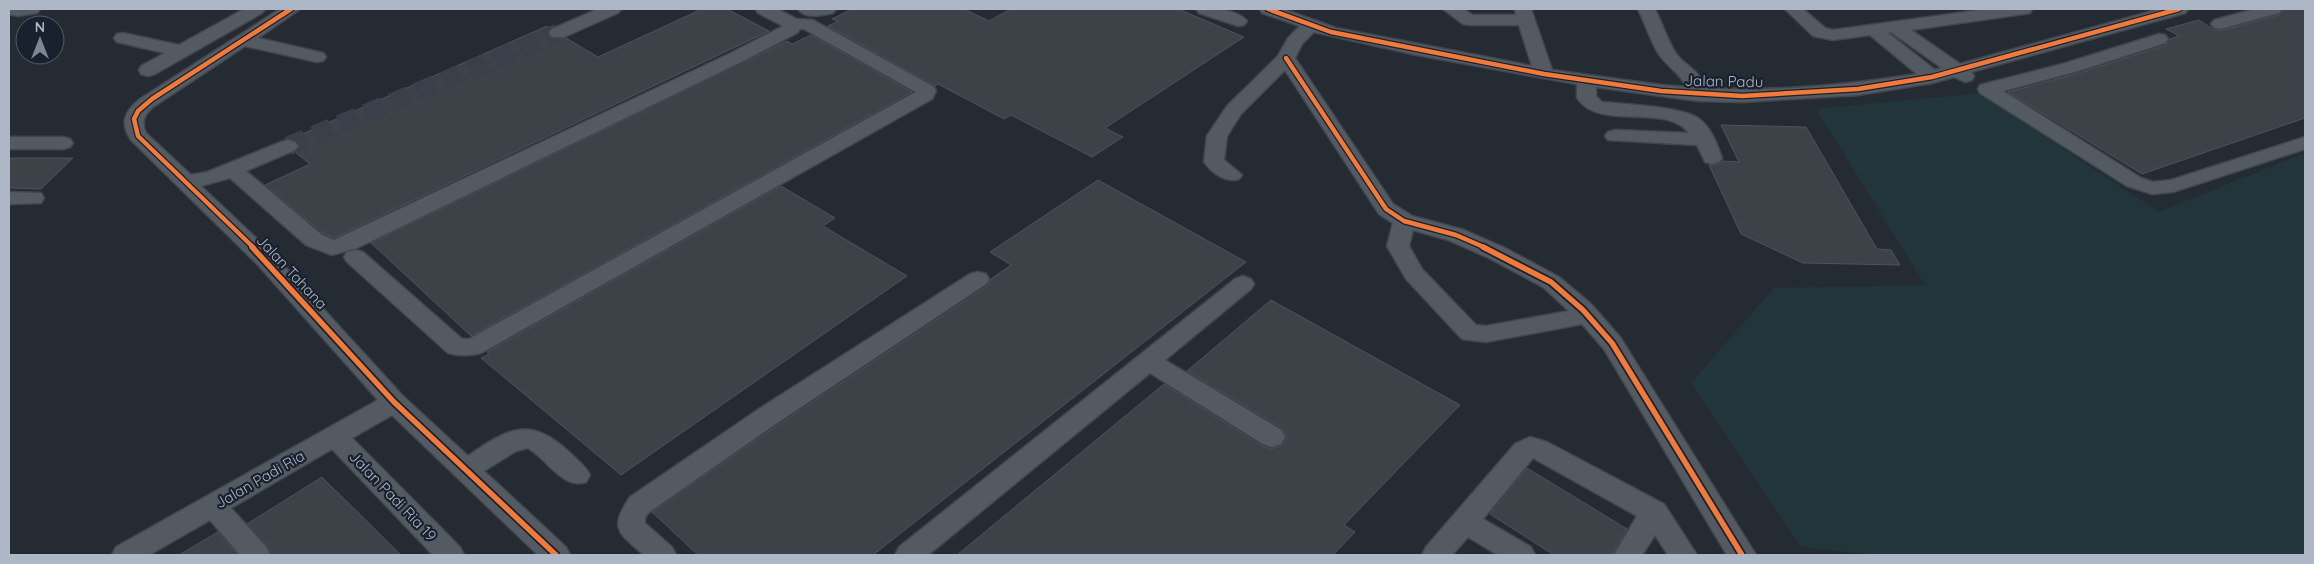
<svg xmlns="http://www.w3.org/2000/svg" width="2314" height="564" font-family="Quicksand,sans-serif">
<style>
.green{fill:#22353a}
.building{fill:#3d4249;stroke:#4c535c}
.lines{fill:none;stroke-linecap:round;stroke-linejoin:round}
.minor-tunnel{stroke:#394049;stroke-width:19;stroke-dasharray:19 9;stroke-linecap:butt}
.minor-casing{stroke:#41464c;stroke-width:3}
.minor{fill:#545a62;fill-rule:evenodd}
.cycleway-far1-casing{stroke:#19212e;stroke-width:7}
.cycleway-casing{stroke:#19212e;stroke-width:9}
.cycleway-far1{stroke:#f17a3a;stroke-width:4.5}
.cycleway{stroke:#f17a3a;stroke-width:5.5}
.labels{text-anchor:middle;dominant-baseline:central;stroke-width:4.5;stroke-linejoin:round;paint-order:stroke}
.street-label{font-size:15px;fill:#adb7c6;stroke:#19212e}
</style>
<rect width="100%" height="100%" fill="#252b33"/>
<!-- green -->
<path class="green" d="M1979,93L2159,212L2305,153V555H1879L1801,547L1691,383L1774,288L1925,285L1816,109Z"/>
<!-- building -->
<g class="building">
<path d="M702,9H727L769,31L334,238L323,233L265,185L310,164L295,152L300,146L296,141L291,139L547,26L550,28L547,33L550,38H566L598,57Z"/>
<path d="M852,9H964L989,21L1011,9H1178L1244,37L1105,128L1123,137L1092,157L1011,115L1004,119L938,84L935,86L828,26L838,21L832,19Z"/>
<path d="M2284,9H2305V118L2142,174L2008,92L2079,73L2166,45L2170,39L2179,36L2166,29L2199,20L2214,30L2220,31L2279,15Z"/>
<path d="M811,35L912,92L471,336L371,243L787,41L792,44Z"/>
<path d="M1721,125L1806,127L1877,249L1891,250L1900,265L1803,263L1741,234L1709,165L1720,164L1722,161L1739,162Z"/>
<path d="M9,158H73L41,189L9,188Z"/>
<path d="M1098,180L1246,262L873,555H698L652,512L778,425L987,286L991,279L1011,265L990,252Z"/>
<path d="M781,186L835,218L823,226L907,276L621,475L481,358L489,354L487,352Z"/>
<path d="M1271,300L1460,405L1344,525L1355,532L1333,555H957L1164,384L1262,446L1271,449L1282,446L1287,438L1282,428L1187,371Z"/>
<path d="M1527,468L1627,529L1612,555H1554L1490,514Z"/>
<path d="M322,477L401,555H272L267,546L247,524Z"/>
<path d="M218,532L238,555H179Z"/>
</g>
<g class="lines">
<!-- minor-tunnel -->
<path class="minor-tunnel" d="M288,146L558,33"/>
<defs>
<g id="minor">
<path d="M9,9H40L37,13L18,16L9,14Z"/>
<path d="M244,9H265L262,13L155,74L148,76L141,74L139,70L141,66L165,53L117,42L114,38L117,34L123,33L179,45Z"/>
<path d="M280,9H300L258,38L323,53L326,57L323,61L317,62L245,46L153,107C144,115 141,122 146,133L191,175L207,172L281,142L288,140L295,142L298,146L295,150L246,171L322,235L334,240L729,54L783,26L758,13L756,9H777L797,19L813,20L934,87L936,91L932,99L481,353C470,356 459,356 448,353L347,262L344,257L347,252L355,250L363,252L462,339H469L916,92L804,29H800L797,33L741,62L357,248L332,255L306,245L230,178L201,186L274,255L403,396L468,456C506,430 528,415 567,450C575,458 585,465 590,475L586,482C563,490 547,459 528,448L516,451L484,471L566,547L570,555H538L392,415L352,438L460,547L464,555H433L332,449L231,508L266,547L270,555H240L210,520L149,555H112L116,547L378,400L258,265L131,140C119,123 125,111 140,99Z"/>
<path d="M598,9H621L618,13L564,37H552L549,33L552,29Z"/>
<path d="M798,9H836L833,13C822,15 806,20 798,9Z"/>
<path d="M1196,9C1210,8 1238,9 1247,21L1244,25L1238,26L1199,13Z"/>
<path d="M1260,9H1283L1336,28L1532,66L1519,25H1469L1463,24L1443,9H1463L1473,15H1516L1515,9H1531L1552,70L1661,85L1686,87C1681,73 1666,66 1658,53C1650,40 1645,23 1638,9H1655C1662,23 1667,39 1675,52C1687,69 1697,66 1705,88C1776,92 1847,85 1917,74L1870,35L1833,40L1813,36L1785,9H1803L1825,28L1833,30L1988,9H2032L2030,13L2024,14L1911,30L1960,64L2160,9H2188L2185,13L1971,72L1974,76L1972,80L1965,82L1954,77L1932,83L1858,95L1742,102L1698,101L1596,87V96L1602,102C1624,104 1682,107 1698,118C1711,127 1717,144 1722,158L1719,162L1712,164L1705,162L1697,145L1608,140L1605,136L1608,132L1615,130L1689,133C1665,102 1600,132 1577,98V84L1417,55L1314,32L1302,44L1295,58L1393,204L1412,216L1464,230L1505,248L1559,277L1591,304L1620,337L1756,555H1727L1604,349L1582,324L1486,342L1462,339L1406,279L1387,246L1393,223L1379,214L1285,70L1241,114L1227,136L1224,160L1242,175L1239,179C1226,183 1212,173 1204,162L1207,136L1227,106L1278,56L1288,38L1300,26L1262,13ZM1891,32L1942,68L1935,70L1888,33ZM1413,230L1448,240L1489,258L1543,287L1569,311L1486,326L1476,325L1422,269L1409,246Z"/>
<path d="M2255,9H2282L2279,13L2220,29L2214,28L2211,24L2214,20Z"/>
<path d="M2159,34L2165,35L2168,39L2165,43L2078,71L2003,91L2141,178L2153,182L2171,180L2305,137V149L2173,192L2152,194L2127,186L1980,93L1978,89L1980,85L2066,63Z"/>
<path d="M9,137H63L70,139L73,143L70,147L63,149H9Z"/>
<path d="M9,192L41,193L44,198L41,203L9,204Z"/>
<path d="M978,272L986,274L989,279L986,284L777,423L648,513L645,518V523L672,547L676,555H644C619,533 608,529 630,497L759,409L970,274Z"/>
<path d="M1243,276L1251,279L1254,284L1251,289L1165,360L1281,430L1285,437L1281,444L1272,447L1263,444L1150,373L928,555H895L899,547L1235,279Z"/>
<path d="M1530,437L1547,442L1664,504L1697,555H1668L1655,535L1642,555H1614L1637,516L1533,458L1483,519L1531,547L1535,555H1498L1468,537L1452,555H1422L1426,547L1515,444Z"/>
</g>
</defs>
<!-- minor casing -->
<use href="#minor" class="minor-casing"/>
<!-- minor -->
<use href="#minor" class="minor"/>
<defs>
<g id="cycleway-far1">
<path d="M1268,9L1331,32L1544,74L1661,91L1742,96L1858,89L1932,77L2179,9"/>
<path d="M1286,58L1386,209L1404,221L1456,235L1486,248"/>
<path d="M254,248L138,136L134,119L138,111L152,99L291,9"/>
</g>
<g id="cycleway">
<path d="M252,247L394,402L556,555"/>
<path d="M1483,247L1551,282L1583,310L1612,343L1742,555"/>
</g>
</defs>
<!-- cycleway-far1 casing -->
<use href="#cycleway-far1" class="cycleway-far1-casing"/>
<!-- cycleway casing -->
<use href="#cycleway" class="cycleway-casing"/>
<!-- cycleway-far1 -->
<use href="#cycleway-far1" class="cycleway-far1"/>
<!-- cycleway -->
<use href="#cycleway" class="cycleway"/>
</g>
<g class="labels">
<!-- street labels -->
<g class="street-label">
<text transform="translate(1724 81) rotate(1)">Jalan Padu</text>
<text transform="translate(292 272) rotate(47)">Jalan Tahana</text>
<text transform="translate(260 479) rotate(-30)">Jalan Padi Ria</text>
<text transform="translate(393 496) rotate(46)">Jalan Padi Ria 19</text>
</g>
</g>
<!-- border -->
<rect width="2314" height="564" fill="none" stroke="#adb7c6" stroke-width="20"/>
<!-- north arrow -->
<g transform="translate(40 40)"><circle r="24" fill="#19212e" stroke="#545d6b"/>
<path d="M0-4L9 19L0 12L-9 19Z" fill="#7d8693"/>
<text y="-8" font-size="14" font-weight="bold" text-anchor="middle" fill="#adb7c6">N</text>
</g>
</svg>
